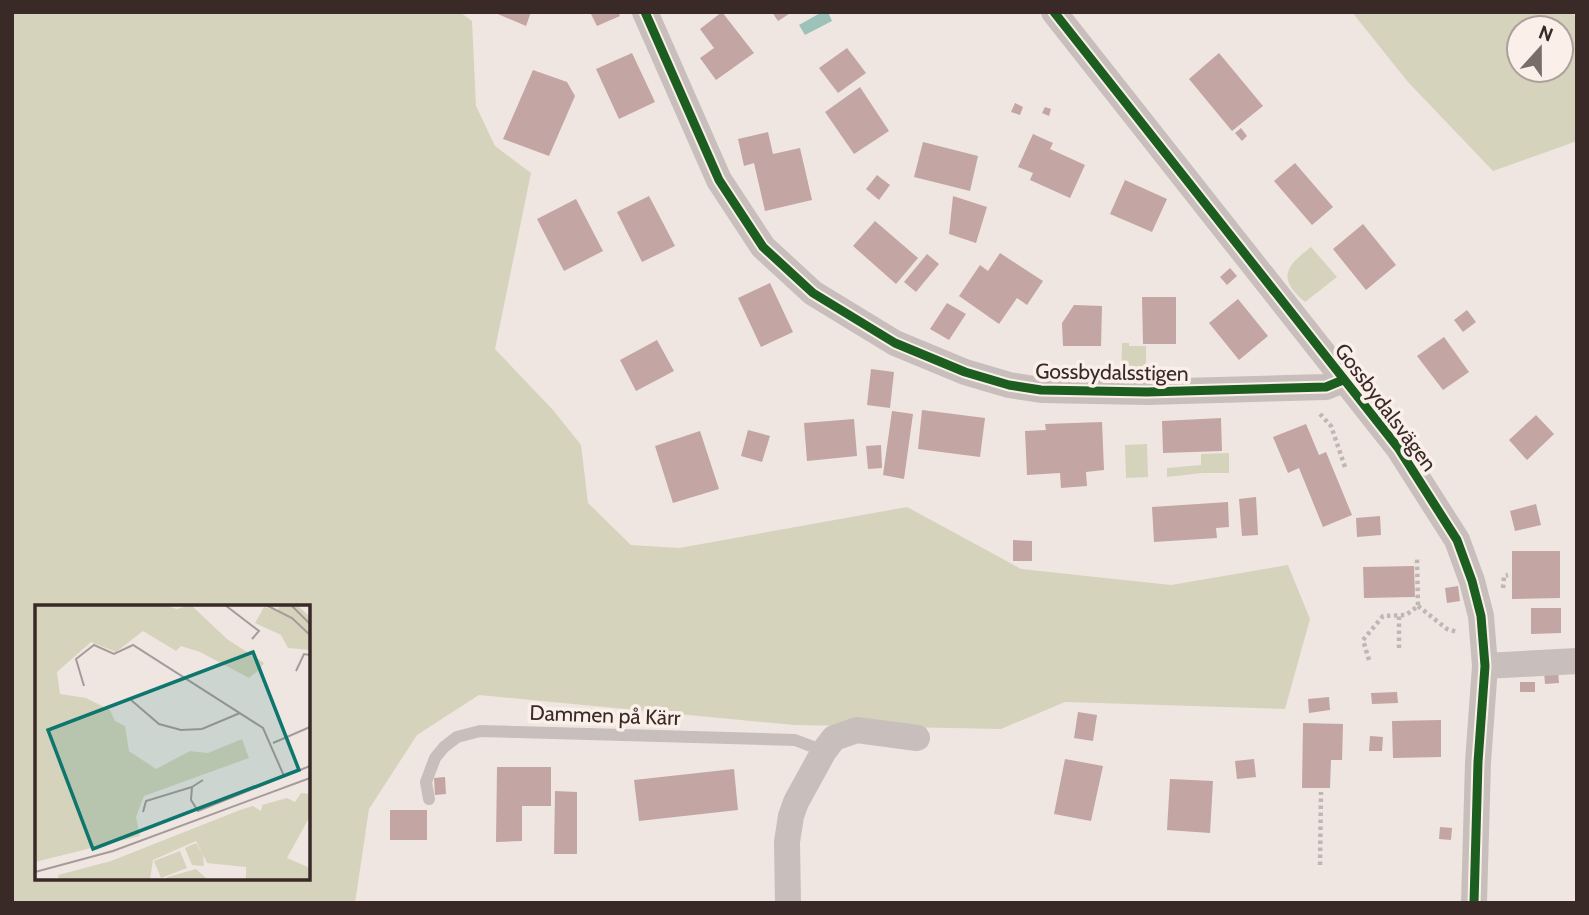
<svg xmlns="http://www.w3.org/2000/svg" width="1589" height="915" font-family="Cabin,sans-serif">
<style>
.green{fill:#d5d3bb;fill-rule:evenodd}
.water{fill:#9dc2b9}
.building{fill:#c3a5a3}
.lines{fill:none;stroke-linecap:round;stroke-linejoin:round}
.path{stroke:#c1b6b3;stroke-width:4.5;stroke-dasharray:3.5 3.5;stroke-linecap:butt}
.lane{stroke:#c8bebb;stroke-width:12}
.street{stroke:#c8bebb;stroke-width:26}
.cycleway-casing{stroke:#fbefe9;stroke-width:13}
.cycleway{stroke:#1b5e20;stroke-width:9}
.labels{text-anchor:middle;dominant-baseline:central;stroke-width:7;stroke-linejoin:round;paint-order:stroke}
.street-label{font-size:21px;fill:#392a28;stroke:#fbefe9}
.inset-road{fill:none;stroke:#a69b98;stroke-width:2}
.view{fill:#0f766e;fill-opacity:0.15;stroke:#0f766e;stroke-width:3.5}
.inset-edge{fill:none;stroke:#392a28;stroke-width:3.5}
</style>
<rect width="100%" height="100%" fill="#efe6e2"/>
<!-- green -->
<g class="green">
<path d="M12,12H460L472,21L476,106L495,146L531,173L495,349L553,410L581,445L588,503L631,545L679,548L907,507L1021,569L1171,585L1288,565L1310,619L1285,709L1065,702L1001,729L794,725L479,695L417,735L369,809L355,903H12ZM37,607H308V878H37Z"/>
<path d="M1352,12H1572L1577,19V141L1493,171L1408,82ZM1561,28V70H1519V28Z"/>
<path d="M1311,247L1337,277L1305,302C1277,278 1285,267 1311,247Z"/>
<path d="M1122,343H1129V346H1146V369L1137,381L1121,382Z"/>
<path d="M1147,444L1148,477L1126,478L1125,445Z"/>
<path d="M1229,453V473H1202L1167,477V468L1201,465V454Z"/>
</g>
<!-- water -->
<path class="water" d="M822,12H828L832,21L805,35L799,25Z"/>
<!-- building -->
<g class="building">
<path d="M493,12H531L526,26Z"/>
<path d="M590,12H618L620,16L597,26Z"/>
<path d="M722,12L754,53L716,80L700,58L714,48L700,29Z"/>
<path d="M772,12H792L778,21Z"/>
<path d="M847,48L866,73L838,93L819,68Z"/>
<path d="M632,53L655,102L619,119L596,69Z"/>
<path d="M1219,53L1263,106L1232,131L1189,79Z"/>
<path d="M533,70L567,82L575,96L549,156L503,139Z"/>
<path d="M860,87L889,131L854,154L825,112Z"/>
<path d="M1015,103L1023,107L1020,115L1011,112Z"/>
<path d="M1045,107L1051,109L1049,116L1042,113Z"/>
<path d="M1241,128L1247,136L1242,141L1235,133Z"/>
<path d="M768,132L773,154L800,148L812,200L765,211L754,163L744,166L738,139Z"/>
<path d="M1033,134L1053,143L1050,149L1085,165L1070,198L1030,180L1033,173L1018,167Z"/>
<path d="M923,142L978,156L970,191L914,177Z"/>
<path d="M1295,163L1333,207L1312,225L1274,181Z"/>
<path d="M877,175L890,185L879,200L866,189Z"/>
<path d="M1125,180L1167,199L1152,232L1110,214Z"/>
<path d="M649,196L675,246L642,262L617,212Z"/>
<path d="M953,196L987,207L976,243L949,234Z"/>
<path d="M576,199L603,251L564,271L537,219Z"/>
<path d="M875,221L918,258L896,284L853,246Z"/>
<path d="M1363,224L1396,265L1366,290L1333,249Z"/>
<path d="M1000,253L1043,281L1027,305L1017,298L999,324L959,296L980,265L988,271Z"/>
<path d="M927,254L939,264L916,292L904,282Z"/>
<path d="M1230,268L1237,276L1227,285L1220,277Z"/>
<path d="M770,283L793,332L761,347L738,298Z"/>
<path d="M1142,297H1176V344H1143Z"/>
<path d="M1238,299L1268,336L1239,360L1209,323Z"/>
<path d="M947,303L966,314L949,340L930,329Z"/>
<path d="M1074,305L1102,306L1101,346H1063L1062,323Z"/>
<path d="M1467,310L1476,322L1463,332L1454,320Z"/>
<path d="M1444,337L1469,372L1443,390L1417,356Z"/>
<path d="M657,340L674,371L636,391L620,360Z"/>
<path d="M871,369L894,372L890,408L867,405Z"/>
<path d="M922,410L985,418L980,457L918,449Z"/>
<path d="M892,411L913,414L904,479L883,475Z"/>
<path d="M1536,415L1554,434L1527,460L1509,440Z"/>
<path d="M1221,418L1222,451L1163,453L1162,421Z"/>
<path d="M854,419L857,456L807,461L804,423Z"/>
<path d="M1102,422L1104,470L1086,472L1087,486L1061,488L1060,473L1027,475L1025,431L1046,430L1045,424Z"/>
<path d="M1306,424L1319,455L1326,452L1352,515L1323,527L1299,468L1288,473L1273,437Z"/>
<path d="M748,430L770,436L762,462L741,456Z"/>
<path d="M700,431L719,489L673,503L655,446Z"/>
<path d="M881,445L882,468L868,469L866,446Z"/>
<path d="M1256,497L1258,535L1242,536L1239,499Z"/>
<path d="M1228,502L1229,527L1216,528L1217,538L1154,542L1152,507Z"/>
<path d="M1536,504L1541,525L1515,531L1510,511Z"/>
<path d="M1380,516L1381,535L1357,537L1356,518Z"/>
<path d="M1013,540L1032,541V561H1013Z"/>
<path d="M1512,551H1560V598L1512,599Z"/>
<path d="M1414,566L1415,597L1364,598L1363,567Z"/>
<path d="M1458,586L1460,601L1447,603L1445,588Z"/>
<path d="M1531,608H1561V633L1531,634Z"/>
<path d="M1558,670L1559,683L1545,684L1544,671Z"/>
<rect x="1520" y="682" width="15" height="10"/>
<path d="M1397,692L1398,703L1372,704L1371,693Z"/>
<path d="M1329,697L1330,710L1309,713L1308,699Z"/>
<path d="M1078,712L1097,715L1093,741L1074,738Z"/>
<path d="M1441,720V757L1393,758L1392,721Z"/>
<path d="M1303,723L1343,724L1342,760H1331L1330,788H1302Z"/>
<path d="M1370,736L1383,737L1382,751H1369Z"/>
<path d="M1065,759L1103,766L1091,821L1054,814Z"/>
<path d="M1254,759L1256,777L1237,779L1235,761Z"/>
<path d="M497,767H551V806H522V841L496,842Z"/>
<path d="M734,769L738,810L639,821L634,780Z"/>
<path d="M445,777L446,794L435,795L434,778Z"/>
<path d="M1170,779L1213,781L1210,833L1167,830Z"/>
<path d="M555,791L577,792V854H554Z"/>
<rect x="390" y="810" width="37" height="30"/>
<path d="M1440,827L1452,828L1451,840L1439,839Z"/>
</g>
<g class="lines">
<!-- path -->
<g class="path">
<path d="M1320,414L1331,426L1345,467"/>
<path d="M1503,588L1504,576L1508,575"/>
<path d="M1418,606L1447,629L1457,632"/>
<path d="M1399,648V615"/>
<path d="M1369,660L1363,640L1383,616L1406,615L1418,606L1417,559"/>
<path d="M1320,865L1321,792"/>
</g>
<!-- lane -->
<path class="lane" d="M429,799L426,782L435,758L444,747L457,737L480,731L795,740L824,751"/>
<!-- street -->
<g class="street">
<path d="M645,12L719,180L763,247L813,293L895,343L965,372L1009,385L1041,390L1147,392L1326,387L1343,380"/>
<path d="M1054,12L1399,449L1457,540L1472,581L1481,616L1485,666L1478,762L1474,903"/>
<path d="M1485,666L1577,661"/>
<path d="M788,903L787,842L791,816L796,802L824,751L834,738L857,730L917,738"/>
</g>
<defs>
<g id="cycleway">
<path d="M645,12L719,180L763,247L813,293L895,343L965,372L1009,385L1041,390L1147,392L1326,387L1343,380"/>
<path d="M1054,12L1399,449L1457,540L1472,581L1481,616L1485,666L1478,762L1474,903"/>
</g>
</defs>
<!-- cycleway casing -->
<use href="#cycleway" class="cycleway-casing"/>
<!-- cycleway -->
<use href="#cycleway" class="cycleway"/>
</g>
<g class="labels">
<!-- street labels -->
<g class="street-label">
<text transform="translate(1112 372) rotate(1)">Gossbydalsstigen</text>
<text transform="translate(1386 407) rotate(53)">Gossbydalsvägen</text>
<text transform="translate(605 715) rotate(2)">Dammen på Kärr</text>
</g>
</g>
<!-- overview -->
<g transform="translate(35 605)">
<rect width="275" height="275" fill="#efe6e2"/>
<path d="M0,0H128L142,4L156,0L192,34L229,58L225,64L214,73L165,47L146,41L141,46L108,26L81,47L56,37L22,67L25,89L51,93L75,105L80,116L90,121L94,146L121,164L155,146L173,148L207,134L214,153L109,191L101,212L105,231L0,257ZM245,0H262L275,12V45L253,43L246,30L220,18L229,2L242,6ZM266,188L275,189V211L252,253L275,263V275H211V262L172,258L161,236L118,255L115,275H24L23,270L76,256L205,205L218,201L226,206L227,200L252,193L260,197ZM161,238L168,250L169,261L157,260L150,243ZM145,246L152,263L126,273L119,256ZM161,264L172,274L129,275L133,272Z" fill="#d5d3bb"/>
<path class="inset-road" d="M190,0L224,26L217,34M231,0L257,13L275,30M256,0L275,19M261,66L269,49L275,50M49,81L41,54L59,40L79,49L98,40L228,123L249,171M96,95L124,119L146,125L167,124L205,108M238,138L275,122M168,175L157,182L156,195L163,206L275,161M108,207L111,196L157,182M0,267L78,246L275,173"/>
<path class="view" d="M218,47L264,165L58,244L13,125Z"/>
<rect width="275" height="275" class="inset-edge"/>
</g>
<!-- border -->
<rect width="1589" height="915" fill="none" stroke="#392a28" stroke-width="28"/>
<!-- north arrow -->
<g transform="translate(1540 49) rotate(21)"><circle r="33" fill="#fbefe9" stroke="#ada09c" stroke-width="2"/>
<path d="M0-5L12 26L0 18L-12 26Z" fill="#796c69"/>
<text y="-10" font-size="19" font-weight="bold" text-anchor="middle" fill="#392a28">N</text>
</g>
</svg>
